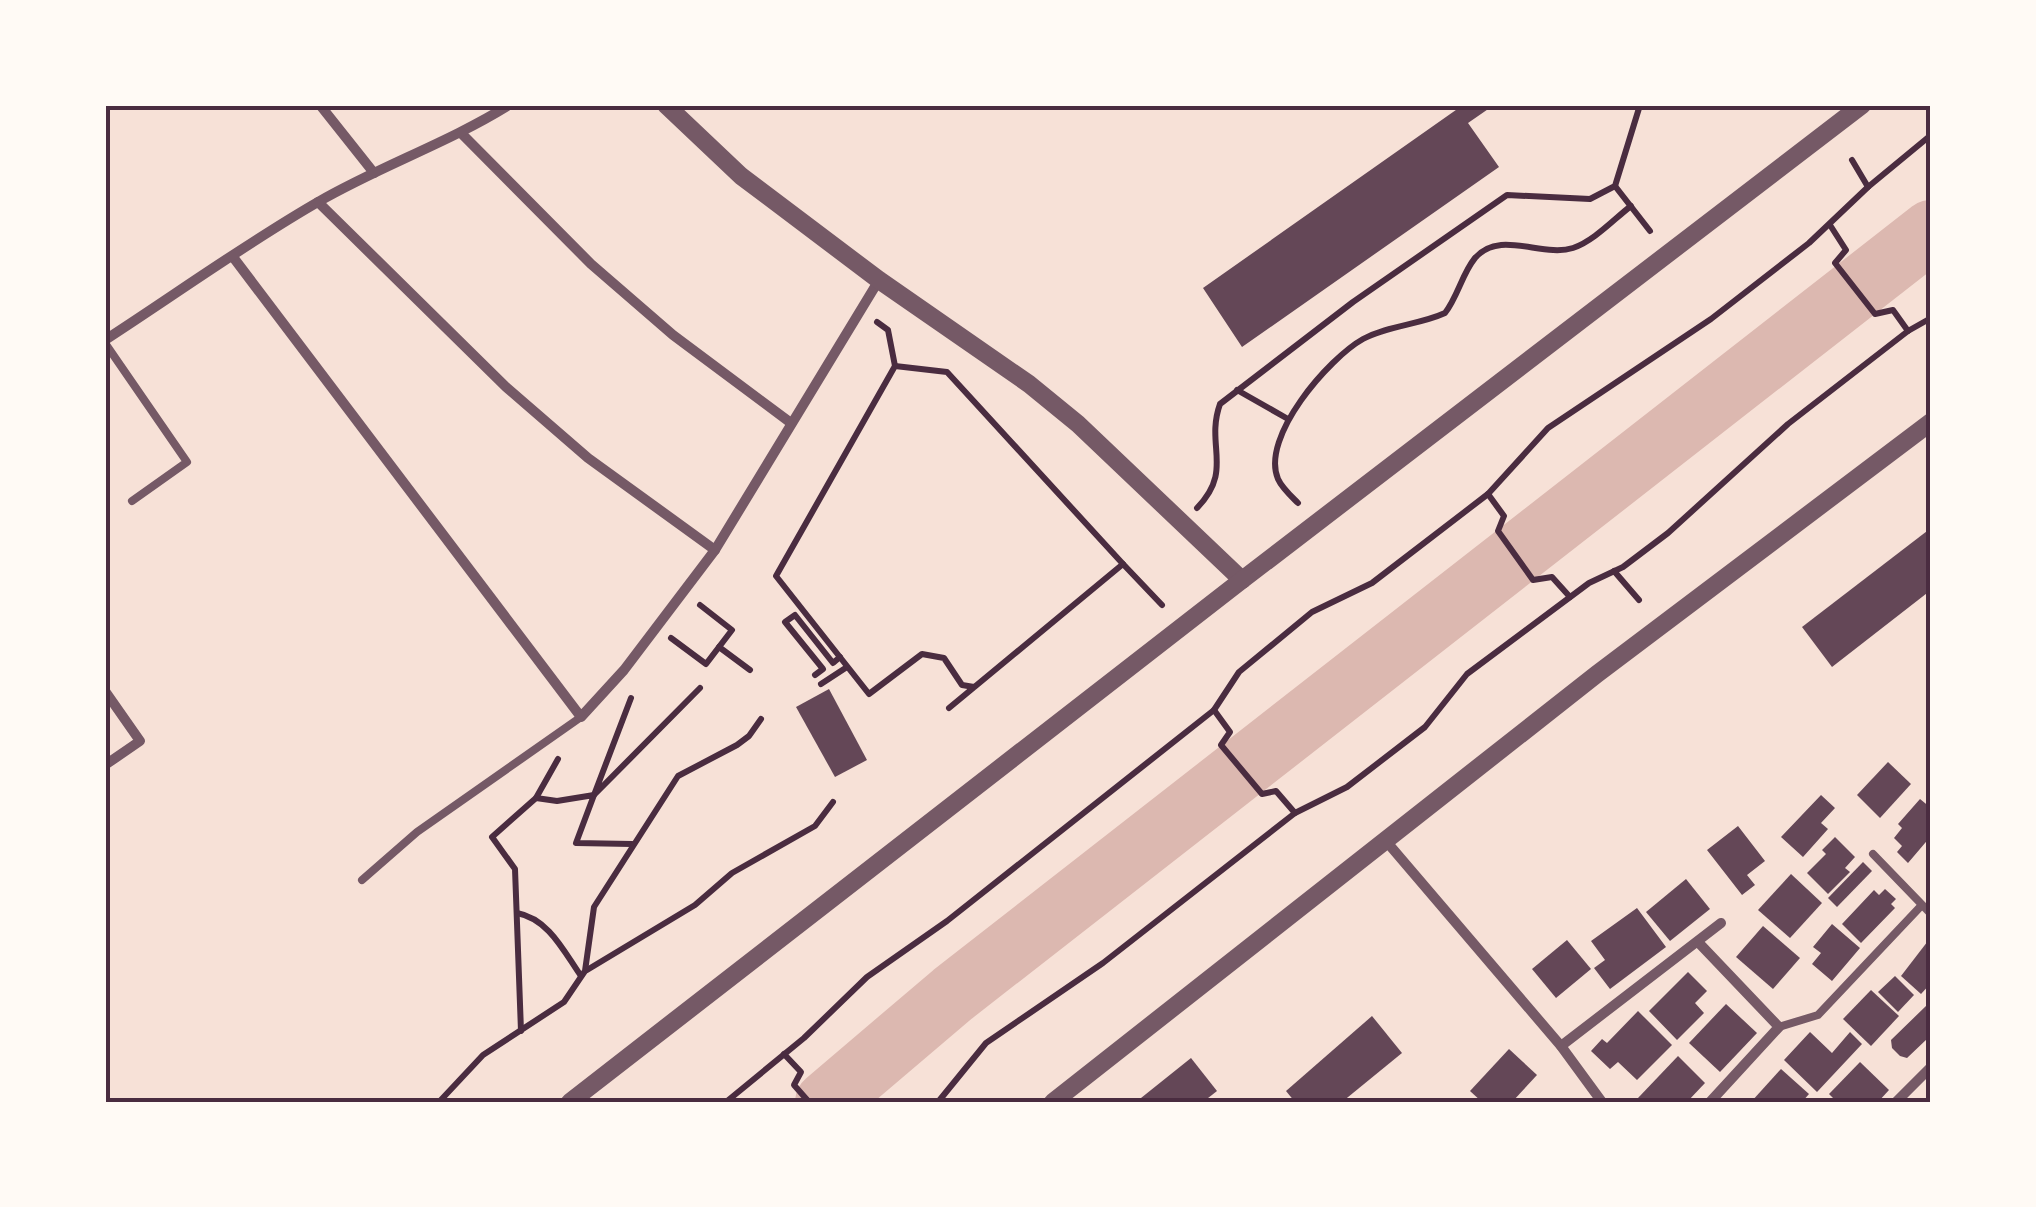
<svg xmlns="http://www.w3.org/2000/svg" width="2036" height="1207" font-family="'PT Sans',sans-serif">
<style>
.lines{fill:none;stroke-linecap:round;stroke-linejoin:round}
.river{stroke:#dcb8b0;stroke-width:62}
.building{fill:#644757}
.path{stroke:#4a2c40;stroke-width:6}
.service{stroke:#755966;stroke-width:8}
.minor{stroke:#755966;stroke-width:10}
.tertiary{stroke:#755966;stroke-width:18}
.neatline{fill:none;stroke:#4a2c40;stroke-width:4}
</style>
<rect width="100%" height="100%" fill="#f7e1d7"/>
<g class="lines">
<!-- river -->
<path class="river" d="M826,1102L953,994L1931,231"/>
</g>
<!-- building -->
<g class="building">
<path d="M1463,105H1494L1468,123L1499,167L1242,347L1203,288Z"/>
<path d="M1931,528V590L1832,667L1802,627Z"/>
<path d="M829,689L867,760L835,777L796,707Z"/>
<path d="M1888,762L1911,784L1880,818L1857,795Z"/>
<path d="M1821,795L1835,808L1821,823L1828,829L1803,857L1781,837Z"/>
<path d="M1920,799L1931,808V836L1908,863L1897,852L1902,846L1894,838L1902,828L1898,824Z"/>
<path d="M1738,826L1765,861L1747,875L1755,885L1742,895L1707,850Z"/>
<path d="M1835,837L1855,857L1845,868L1850,872L1828,894L1807,873L1826,854L1822,850Z"/>
<path d="M1863,862L1872,871L1837,907L1828,898Z"/>
<path d="M1791,874L1822,903L1790,938L1758,910Z"/>
<path d="M1686,879L1710,909L1670,941L1646,912Z"/>
<path d="M1885,889L1896,899L1891,904L1895,908L1861,943L1842,924L1874,890L1879,895Z"/>
<path d="M1637,908L1666,947L1610,989L1594,968L1605,960L1591,941Z"/>
<path d="M1832,924L1860,948L1832,981L1812,964L1821,953L1813,947Z"/>
<path d="M1763,926L1800,958L1773,989L1736,957Z"/>
<path d="M1931,937V983L1921,994L1901,976Z"/>
<path d="M1567,940L1591,969L1556,998L1532,969Z"/>
<path d="M1688,972L1707,991L1695,1003L1704,1013L1677,1040L1649,1011Z"/>
<path d="M1895,976L1914,995L1898,1012L1878,992Z"/>
<path d="M1871,990L1899,1016L1871,1046L1843,1019Z"/>
<path d="M1726,1004L1757,1033L1720,1072L1689,1043Z"/>
<path d="M1927,1005L1931,1009V1043L1927,1039L1907,1058L1900,1056L1892,1048L1891,1040Z"/>
<path d="M1638,1011L1672,1045L1637,1080L1618,1062L1610,1069L1591,1051L1602,1039L1607,1043Z"/>
<path d="M1372,1016L1402,1053L1342,1102H1295L1286,1091Z"/>
<path d="M1810,1032L1832,1053L1850,1032L1862,1044L1817,1092L1784,1060Z"/>
<path d="M1509,1049L1537,1075L1512,1102H1482L1470,1091Z"/>
<path d="M1678,1056L1705,1083L1687,1102H1642L1638,1098Z"/>
<path d="M1191,1058L1217,1091L1203,1102H1136Z"/>
<path d="M1860,1062L1889,1090L1878,1102H1837L1829,1094Z"/>
<path d="M1781,1069L1809,1094L1802,1102H1751Z"/>
</g>
<g class="lines">
<!-- path -->
<g class="path">
<path d="M1852,160L1868,187"/>
<path d="M1615,186L1650,231"/>
<path d="M1830,225L1846,250L1835,263L1875,314L1893,310L1908,331"/>
<path d="M877,322L888,330L895,366"/>
<path d="M1237,390L1288,419"/>
<path d="M1488,494L1504,516L1498,531L1533,580L1552,577L1570,597"/>
<path d="M1298,503C1291,496 1282,488 1278,479C1260,437 1329,358 1363,339C1389,325 1419,325 1445,313C1458,296 1462,274 1475,258C1500,229 1542,258 1573,248C1594,241 1614,219 1631,206"/>
<path d="M1197,508C1234,470 1205,446 1220,404L1353,302L1507,195L1590,199L1615,186L1640,105"/>
<path d="M1123,564L1162,605"/>
<path d="M1614,571L1639,600"/>
<path d="M671,638L706,664L732,630L700,605"/>
<path d="M719,647L750,670"/>
<path d="M815,675L823,669L785,622L795,615L833,663L840,657"/>
<path d="M821,684L847,667"/>
<path d="M631,698L594,795L700,688"/>
<path d="M949,708L1123,564L947,372L895,366L776,576L869,694L922,654L944,658L962,685L974,687"/>
<path d="M1214,710L1230,732L1221,745L1262,794L1276,791L1295,813"/>
<path d="M536,798L557,801L594,795L576,843L632,844"/>
<path d="M517,913C549,919 564,952 581,976"/>
<path d="M587,970L695,905L732,873L815,826L833,802"/>
<path d="M521,1031L515,869L492,837L536,798L558,759"/>
<path d="M784,1054L801,1072L794,1085L809,1102"/>
<path d="M439,1102L483,1055L564,1002L585,971L594,907L678,776L737,745L749,736L761,719"/>
<path d="M726,1102L804,1038L867,977L947,921L1214,710L1239,672L1312,612L1372,583L1488,494L1548,428L1711,319L1809,243L1868,187L1931,135"/>
<path d="M938,1102L986,1043L1103,963L1295,813L1347,787L1425,727L1467,674L1589,583L1623,567L1668,533L1788,424L1908,331L1931,318"/>
</g>
<!-- service -->
<g class="service">
<path d="M105,343L187,462L132,501"/>
<path d="M1873,854L1931,914"/>
<path d="M362,880L417,832L581,717"/>
<path d="M1779,1027L1818,1015L1921,906"/>
</g>
<!-- minor -->
<g class="minor">
<path d="M320,105L374,173"/>
<path d="M462,134L591,264L673,335L791,423"/>
<path d="M318,202L506,387L588,458L715,550"/>
<path d="M233,257L581,717L624,670L715,550L879,280"/>
<path d="M105,340C176,294 245,244 318,202C380,166 448,143 509,105"/>
<path d="M105,691L140,741L105,765"/>
<path d="M1386,841L1561,1046L1602,1102"/>
<path d="M1698,942L1779,1027L1710,1102"/>
<path d="M1561,1046L1721,923"/>
<path d="M1896,1102L1931,1067"/>
</g>
<!-- tertiary -->
<g class="tertiary">
<path d="M666,105L741,176L879,280L1029,384L1078,424L1242,580"/>
<path d="M570,1102L1242,580L1862,105"/>
<path d="M1053,1102L1597,674L1931,422"/>
</g>
</g>
<!-- border -->
<rect width="2036" height="1207" fill="none" stroke="#fffaf5" stroke-width="215"/>
<rect x="108" y="108" width="1820" height="992" class="neatline"/>
</svg>
